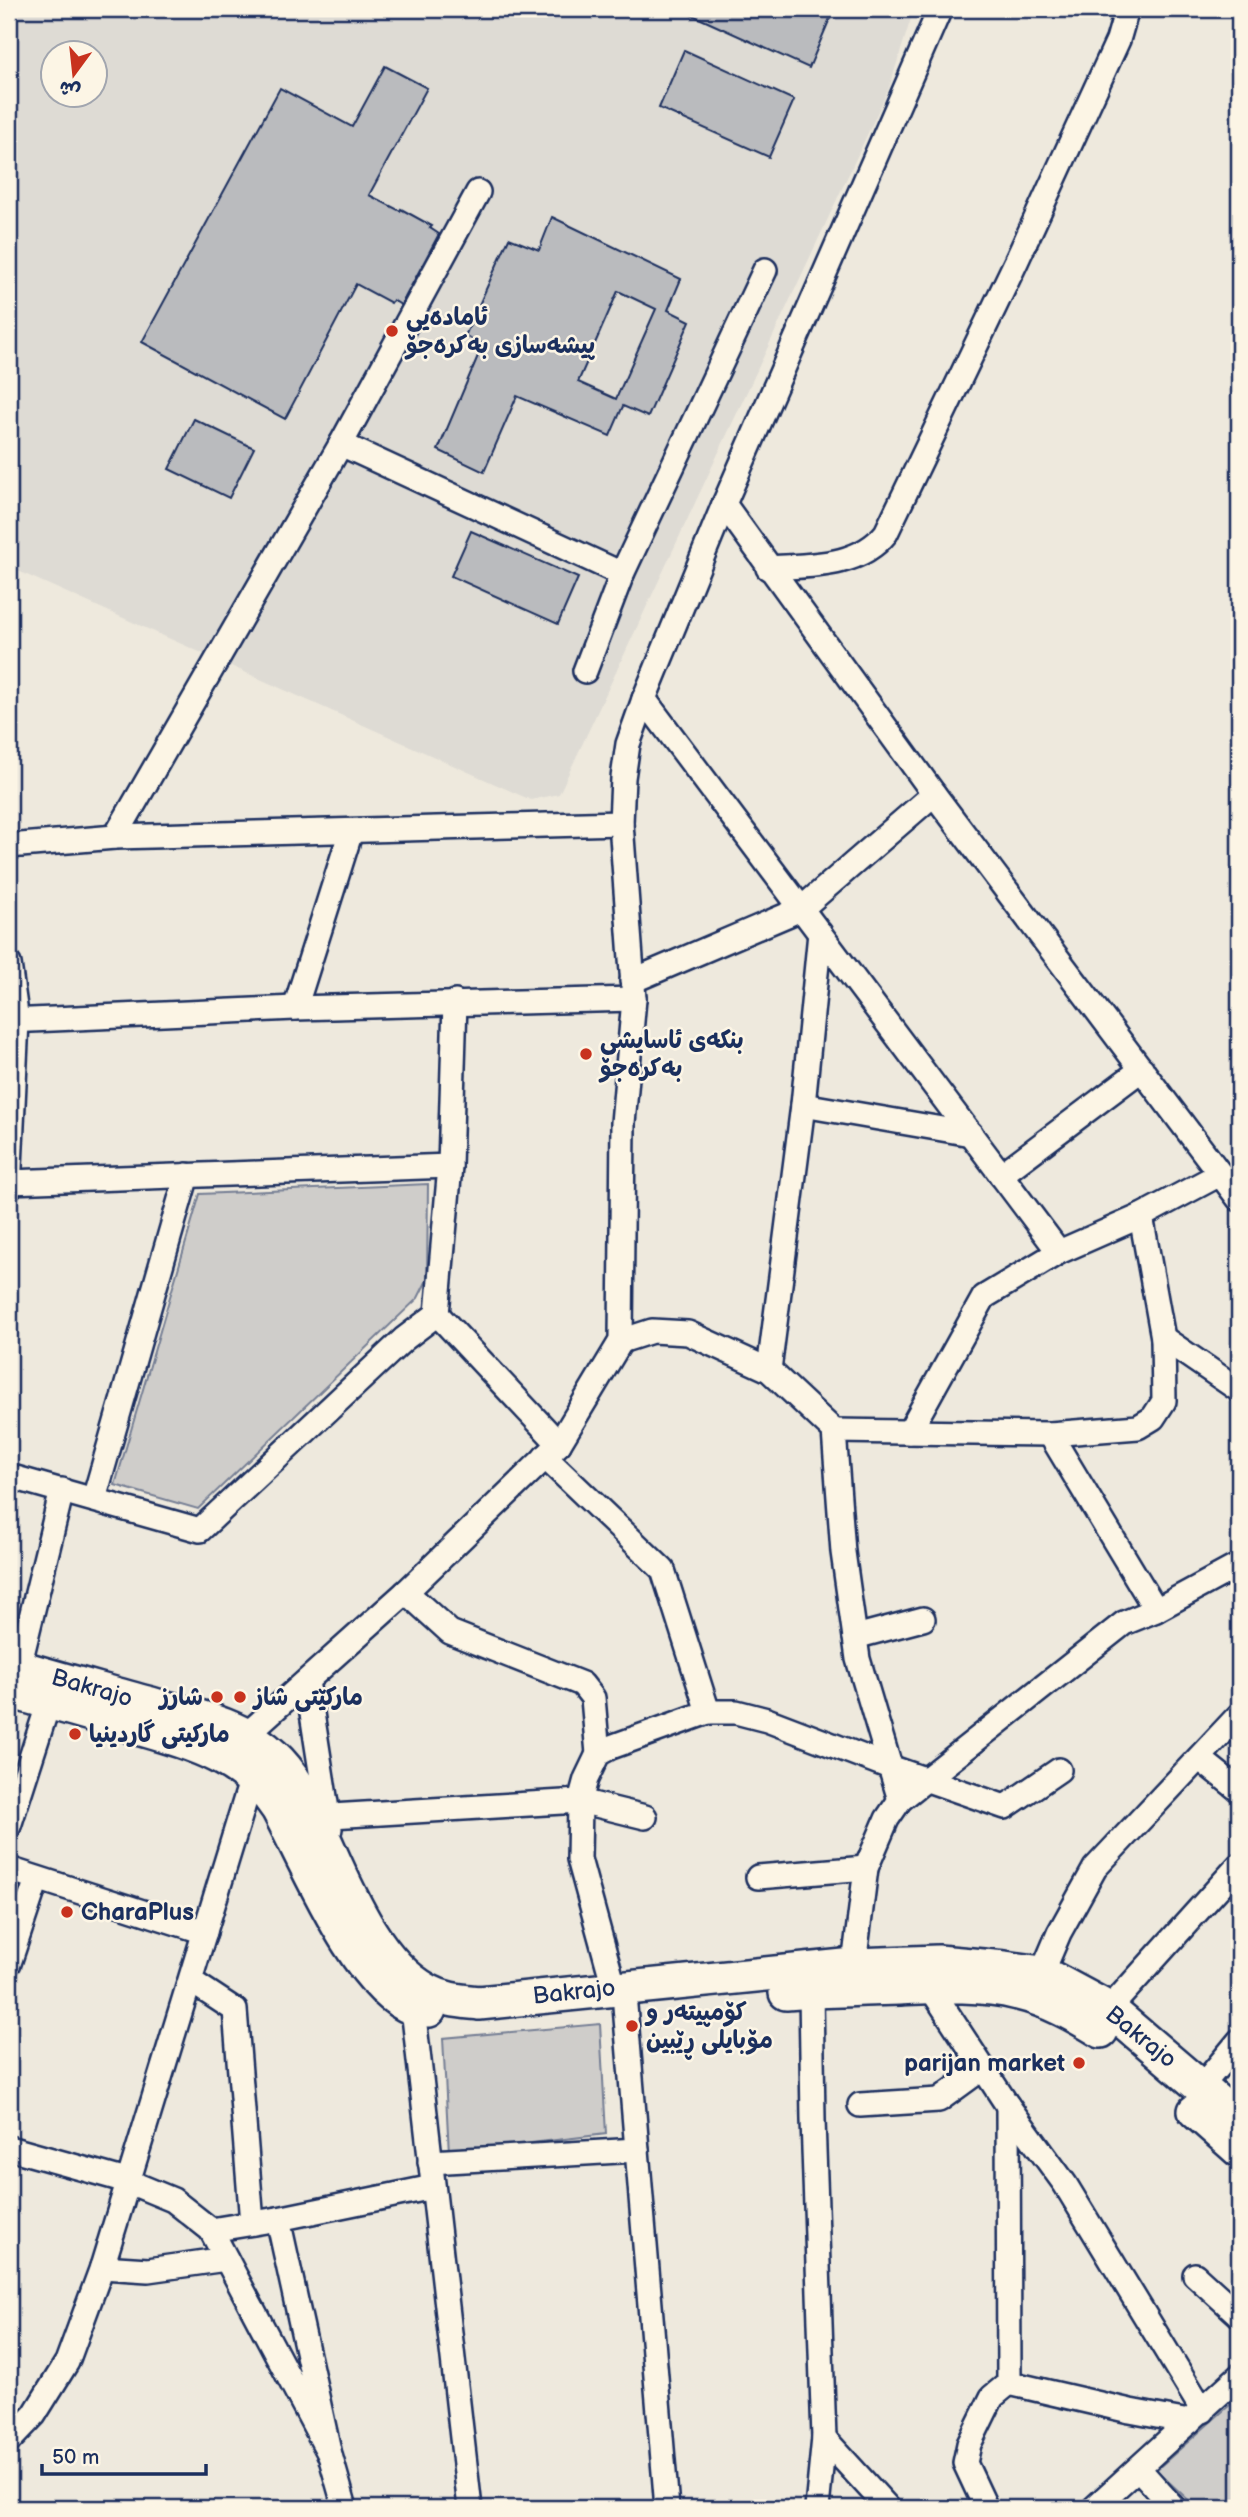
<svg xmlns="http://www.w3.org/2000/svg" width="1248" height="2517" font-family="'Balsamiq Sans','Playpen Sans Arabic',sans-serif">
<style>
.built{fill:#dedbd4;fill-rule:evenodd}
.green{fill:#cfcdca;stroke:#757e94;stroke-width:2}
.building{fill:#babbbe;stroke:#1b2f5e;stroke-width:2;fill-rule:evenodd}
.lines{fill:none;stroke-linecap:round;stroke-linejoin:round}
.street-casing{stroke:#1b2f5e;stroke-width:28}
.secondary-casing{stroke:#1b2f5e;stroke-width:38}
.street{stroke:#fcf5e5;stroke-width:23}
.secondary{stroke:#fcf5e5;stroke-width:33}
.poi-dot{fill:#c8321e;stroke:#fcf5e5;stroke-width:2.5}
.labels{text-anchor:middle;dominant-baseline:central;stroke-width:5;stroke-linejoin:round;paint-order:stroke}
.poi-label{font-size:24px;font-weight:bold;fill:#1b2f5e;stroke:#fcf5e5;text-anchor:start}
.street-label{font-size:24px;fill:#1b2f5e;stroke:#fcf5e5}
</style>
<rect width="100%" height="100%" fill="#eee9dd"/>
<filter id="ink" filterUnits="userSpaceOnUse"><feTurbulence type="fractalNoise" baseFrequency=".0143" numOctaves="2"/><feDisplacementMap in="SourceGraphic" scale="14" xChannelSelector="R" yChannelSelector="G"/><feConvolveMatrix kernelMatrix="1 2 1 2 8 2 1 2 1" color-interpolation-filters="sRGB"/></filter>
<g filter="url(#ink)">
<!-- built -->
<path class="built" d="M9,9H914L889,88L559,794L531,800L9,567ZM52,52H94V94H52Z"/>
<!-- green -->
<g class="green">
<path d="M428,1184L427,1280L418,1298L198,1509L115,1485L200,1194Z"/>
<path d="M600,2024L606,2134L449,2153L443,2038Z"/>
<path d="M1239,2397V2508H1197L1156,2470Z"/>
</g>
<!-- building -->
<g class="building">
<path d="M679,9H834L809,68Z"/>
<path d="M684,50L794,100L769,157L659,108Z"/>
<path d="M385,66L427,88L369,195L400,211L401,209L432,226L430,228L439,234L401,305L393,300L391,303L356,284L285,419L142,342L280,88L352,127Z"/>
<path d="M552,217L681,279L668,310L690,321L648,417L623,406L610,436L517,396L484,472L438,450L483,344L465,336L509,238L539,250ZM618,291L656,309L616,399L578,382Z"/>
<path d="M194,419L254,448L229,498L169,469Z"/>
<path d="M471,531L578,578L558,624L451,576Z"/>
</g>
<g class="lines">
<defs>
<g id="street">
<path d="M341,444L622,574"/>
<path d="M724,504L934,794L1239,1199"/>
<path d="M768,568C810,565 858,568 886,533L1016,262L1118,40L1127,9"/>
<path d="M585,671L622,574L765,270"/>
<path d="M644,699L1059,1252"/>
<path d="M115,837L341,444L478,192"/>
<path d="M9,846L115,837L621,823"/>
<path d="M9,964L17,1021L9,1188"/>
<path d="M632,981L801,909L934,794"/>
<path d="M295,1008L351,831"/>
<path d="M9,1021L295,1008L634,999"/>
<path d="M803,1105L971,1134"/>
<path d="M1001,1175L1142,1069"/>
<path d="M9,1182L450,1166"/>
<path d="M437,1314L559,1444"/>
<path d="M1163,1338L1239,1390"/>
<path d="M621,1341L652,1331L688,1333L769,1370L834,1431L843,1552L858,1659L900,1800"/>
<path d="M769,1370L803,1105L820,933"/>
<path d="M834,1431L1050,1434L1138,1427L1153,1418L1164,1401L1163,1338L1141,1216"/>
<path d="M909,1432L984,1297L1059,1252L1141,1216L1220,1174"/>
<path d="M1050,1434L1156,1610"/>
<path d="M545,1457L663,1570L708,1712"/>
<path d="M9,1476L200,1530L404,1339L437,1314L450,1166L455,1002"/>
<path d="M94,1499L187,1175"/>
<path d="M406,1592L450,1632L582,1684L593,1698L598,1754"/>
<path d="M855,1637L923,1619"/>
<path d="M19,1667L62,1490"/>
<path d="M307,1681L330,1829"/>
<path d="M237,1743L406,1592L559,1444L621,1341L623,1123L634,999L621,823L623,778L628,744L644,699L724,504L940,9"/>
<path d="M1199,1758L1239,1790"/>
<path d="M315,1817L580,1801L645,1817"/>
<path d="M9,1826L49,1702"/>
<path d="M9,1869L205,1932"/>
<path d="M758,1877L866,1868"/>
<path d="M9,1963L37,1879"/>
<path d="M854,1965L866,1868L887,1819L900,1800L1124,1623L1156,1610L1239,1565"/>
<path d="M1042,1973L1059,1933L1095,1868L1239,1715"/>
<path d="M191,1981L235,2010L252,2223"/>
<path d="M614,1987L579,1859L580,1801L586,1779L598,1754L611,1747L708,1712H736L767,1720L890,1767L1005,1807L1059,1770"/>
<path d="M930,1987L1008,2106L1065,2184L1203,2411"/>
<path d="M811,1991L813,2120L824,2438L817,2508"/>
<path d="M625,2006L667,2508"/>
<path d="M413,2008L470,2508"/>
<path d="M1109,2009L1239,1865"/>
<path d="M1201,2087L1239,2041"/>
<path d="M860,2105L939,2100L983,2068"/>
<path d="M1008,2106L1009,2383"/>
<path d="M9,2148L127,2181L173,2200L211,2230L330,2455"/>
<path d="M430,2162L637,2150"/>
<path d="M278,2219L330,2455L345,2508"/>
<path d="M211,2230L278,2219L433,2187"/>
<path d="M102,2267L148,2270L226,2259"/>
<path d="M1195,2275L1239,2315"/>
<path d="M1009,2383L1130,2411L1189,2422"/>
<path d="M824,2438L888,2508"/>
<path d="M9,2441L34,2415L67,2362L102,2267L255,1768"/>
<path d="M1139,2469L1174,2508"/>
<path d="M986,2508L965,2463L969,2444L992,2397L1009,2383"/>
<path d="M1094,2508L1239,2376"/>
</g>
<g id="secondary">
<path d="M9,1664C54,1678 101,1690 147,1703C190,1715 239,1723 273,1755C292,1772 305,1797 316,1821C342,1876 371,1960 428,1991C444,2000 461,2001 479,2003L854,1965L938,1962L1005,1968L1042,1973L1109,2009L1239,2120"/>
<path d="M9,1691C48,1702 88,1713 128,1725C185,1742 243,1755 278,1809C305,1859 358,1989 413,2008C418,2009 424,2009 429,2010"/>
<path d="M786,1993C824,1990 862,1989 900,1988C938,1986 980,1983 1018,1993C1048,2000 1075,2015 1101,2031"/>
<path d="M1195,2111L1239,2150"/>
</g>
</defs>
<!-- street casing -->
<use href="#street" class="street-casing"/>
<!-- secondary casing -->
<use href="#secondary" class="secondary-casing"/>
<!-- street -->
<use href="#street" class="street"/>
<!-- secondary -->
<use href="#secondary" class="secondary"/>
</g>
</g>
<!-- markers -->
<g class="poi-dot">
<circle cx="392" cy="331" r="7"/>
<circle cx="586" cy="1054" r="7"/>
<circle cx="217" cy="1697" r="7"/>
<circle cx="240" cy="1697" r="7"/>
<circle cx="75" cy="1734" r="7"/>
<circle cx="67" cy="1912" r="7"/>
<circle cx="632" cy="2026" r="7"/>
<circle cx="1079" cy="2063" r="7"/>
</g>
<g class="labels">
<!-- poi labels -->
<g class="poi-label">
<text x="406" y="317">ئامادەیی<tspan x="406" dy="28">پیشەسازی بەکرەجۆ</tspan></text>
<text x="600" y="1040">بنکەی ئاسایشی<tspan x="600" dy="28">بەکرەجۆ</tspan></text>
<text x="203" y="1697" text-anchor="end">شارز</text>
<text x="254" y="1697">مارکێتی شاز</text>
<text x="89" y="1734">مارکیتی گاردینیا</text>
<text x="81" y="1912">CharaPlus</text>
<text x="646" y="2012">کۆمپیتەر و<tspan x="646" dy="28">مۆبایلی ڕێبین</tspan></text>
<text x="1065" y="2063" text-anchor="end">parijan market</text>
</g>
<!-- street labels -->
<g class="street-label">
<text transform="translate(92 1688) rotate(16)">Bakrajo</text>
<text transform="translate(574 1992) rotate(-6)">Bakrajo</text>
<text transform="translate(1141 2037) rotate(39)">Bakrajo</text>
</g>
</g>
<!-- margin -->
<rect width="1248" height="2517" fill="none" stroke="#fcf5e5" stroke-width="35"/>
<rect x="18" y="18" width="1213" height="2482" fill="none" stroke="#1b2f5e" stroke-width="2.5" filter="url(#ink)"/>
<!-- north arrow -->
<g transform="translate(74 74) rotate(195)"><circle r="33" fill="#fcf5e5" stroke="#a2a6af" stroke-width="2"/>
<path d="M0-5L12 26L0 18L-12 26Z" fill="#c8321e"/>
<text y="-10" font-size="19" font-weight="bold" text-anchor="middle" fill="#1b2f5e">ش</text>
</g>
<!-- scale -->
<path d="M42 2464v10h164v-10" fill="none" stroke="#1b2f5e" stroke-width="3.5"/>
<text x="52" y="2464" font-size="21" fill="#1b2f5e" stroke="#fcf5e5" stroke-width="5" paint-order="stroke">50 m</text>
</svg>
